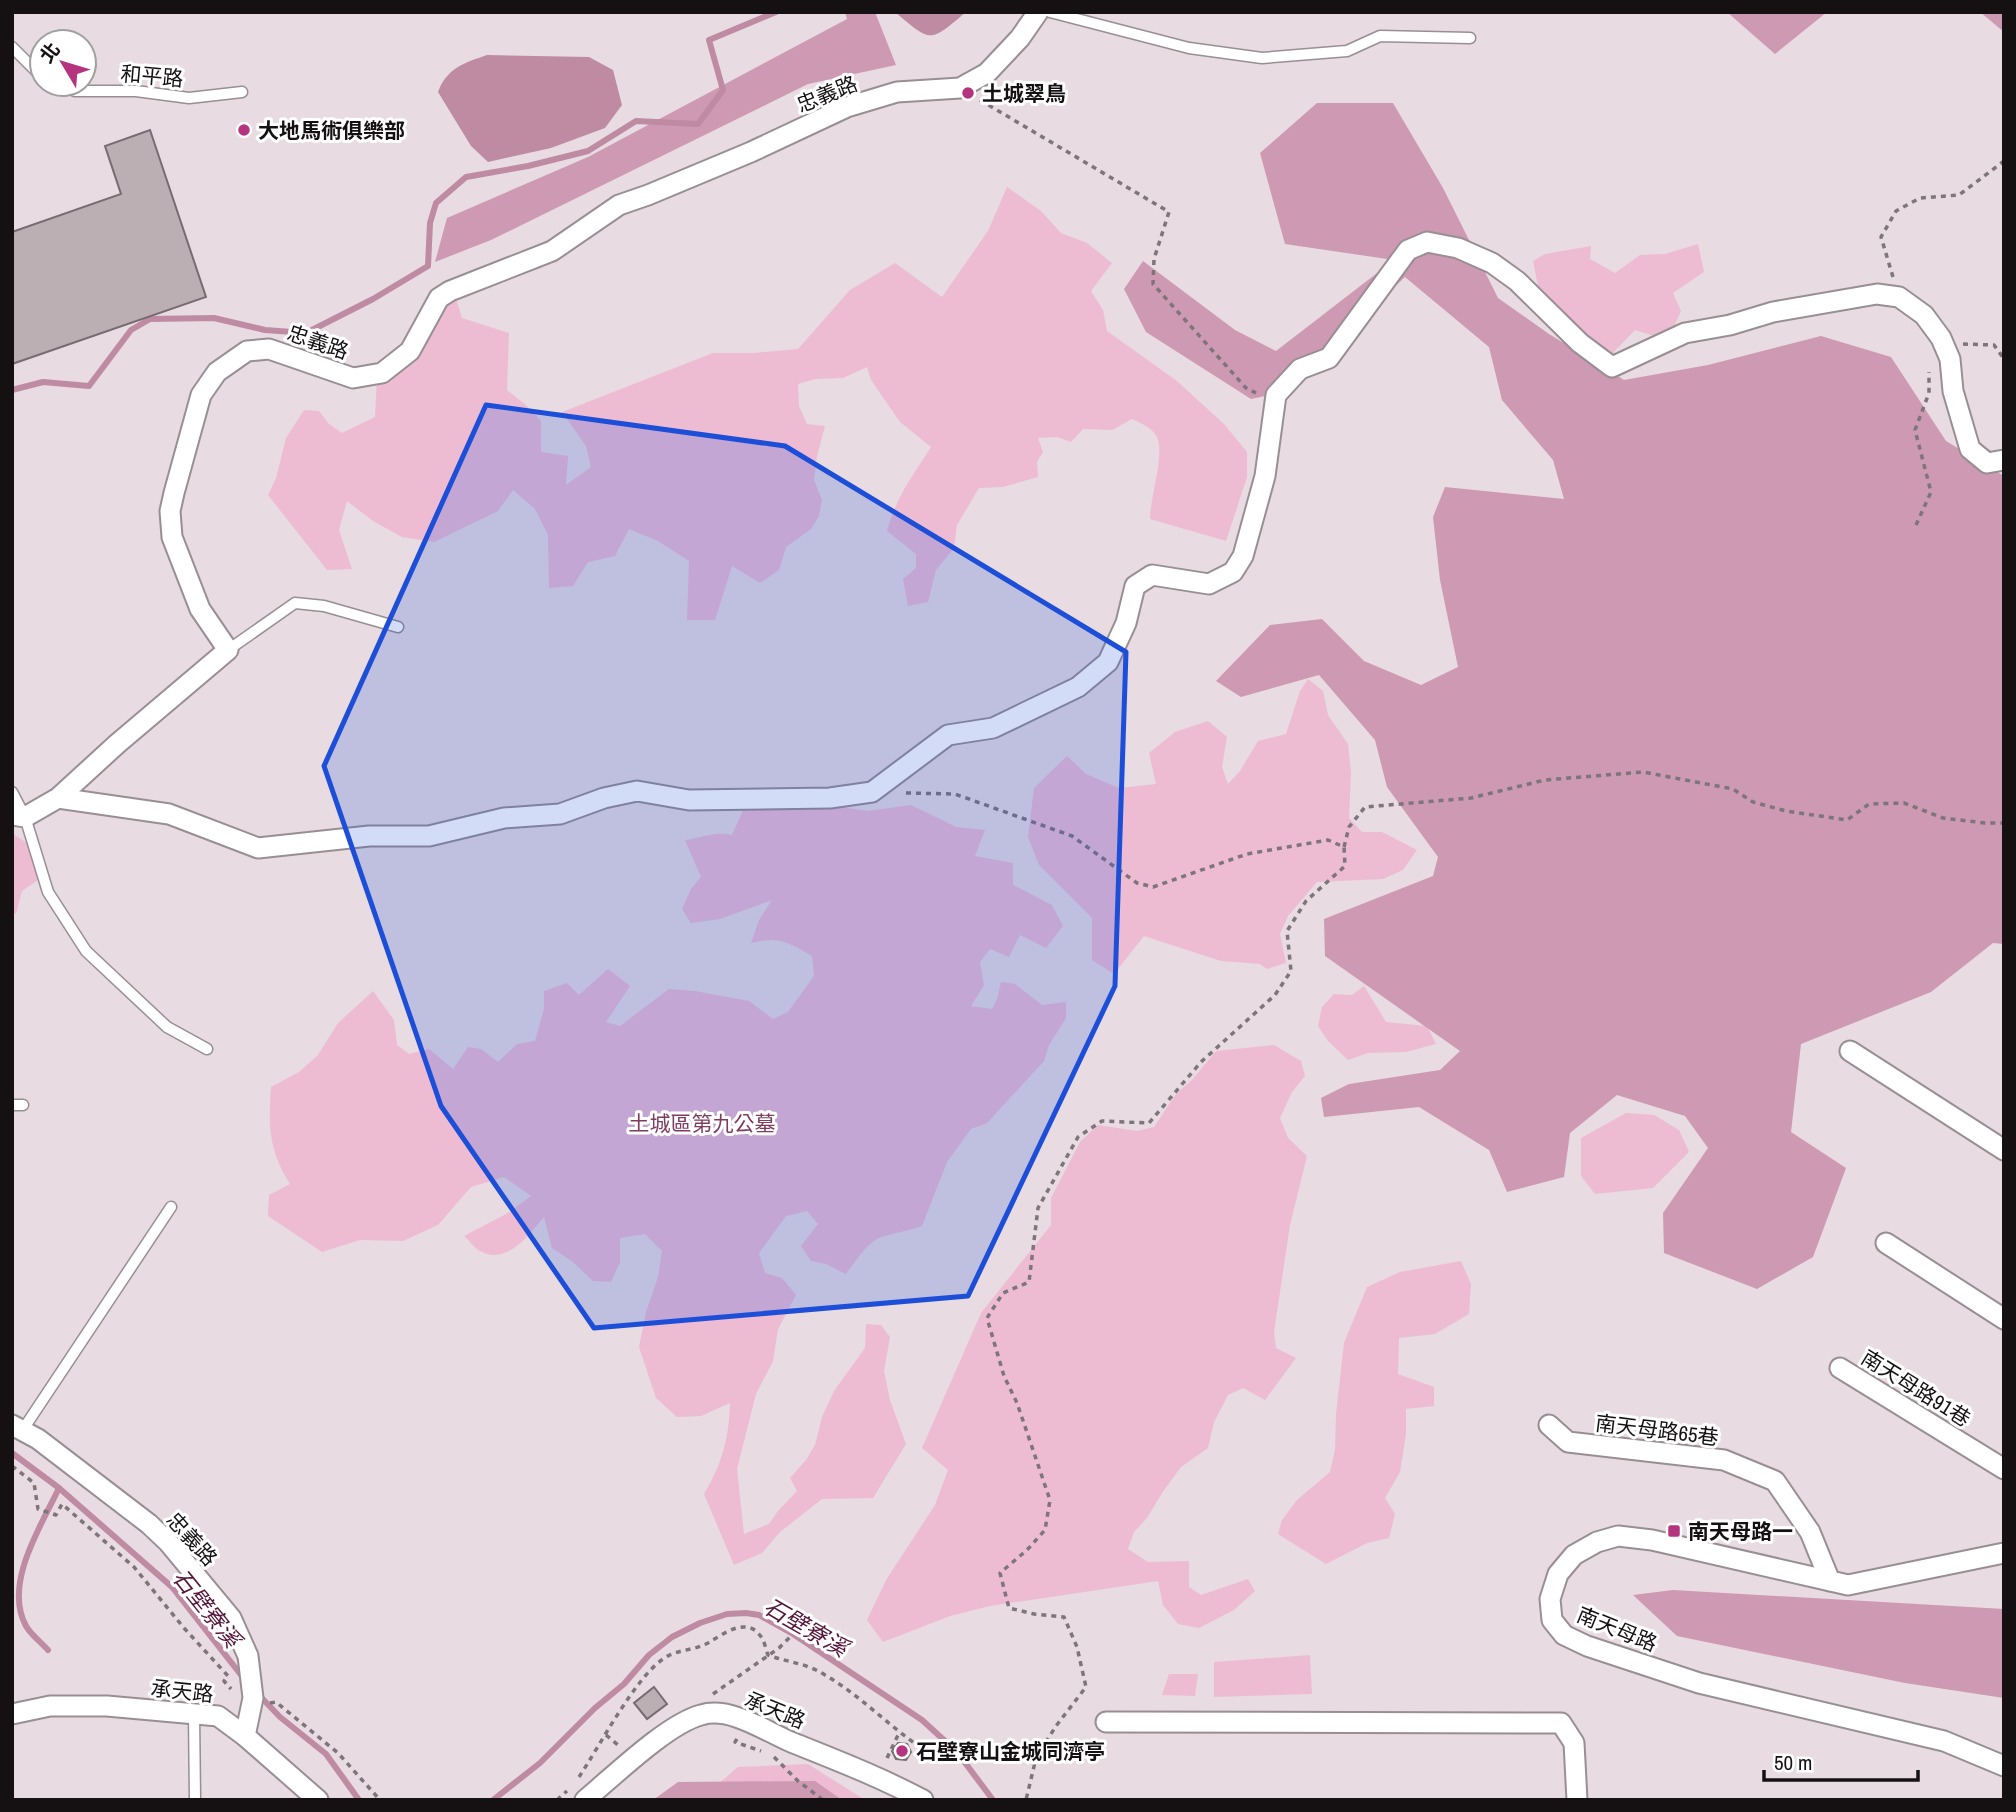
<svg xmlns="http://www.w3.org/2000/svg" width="2016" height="1812" font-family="'Archivo Narrow','Noto Sans TC',sans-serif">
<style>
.green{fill:#edbcd3}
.forest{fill:#ce99b2}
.water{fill:#be8ba3}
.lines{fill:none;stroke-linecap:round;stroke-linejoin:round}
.stream{stroke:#be8ba3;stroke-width:6}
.building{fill:#bbafb4;stroke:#776c71;stroke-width:2}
.lane-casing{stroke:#998e93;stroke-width:13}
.street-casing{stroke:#998e93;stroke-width:23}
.path{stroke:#7d7579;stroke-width:3.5;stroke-dasharray:5 5;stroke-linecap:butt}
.lane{stroke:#fff;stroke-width:10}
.street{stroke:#fff;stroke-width:19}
.marked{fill:#1d4ed8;fill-opacity:0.2;stroke:#1d4ed8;stroke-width:5;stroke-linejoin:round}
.poi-dot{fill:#b4347f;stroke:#fff;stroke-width:2.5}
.labels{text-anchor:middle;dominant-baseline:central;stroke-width:6;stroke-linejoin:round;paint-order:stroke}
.street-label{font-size:21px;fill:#151113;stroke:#fff}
.poi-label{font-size:21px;font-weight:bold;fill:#151113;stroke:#fff;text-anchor:start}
.park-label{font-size:21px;fill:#7e3d5f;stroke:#fff}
.water-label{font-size:23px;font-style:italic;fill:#541539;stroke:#fff}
</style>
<rect width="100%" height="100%" fill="#e8dbe1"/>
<!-- green -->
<g class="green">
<path d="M1007,187L1041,211L1061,233L1087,243L1112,263L1091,291L1103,310L1107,331L1177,381L1224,424L1247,452V477L1226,541L1150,519C1150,497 1166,452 1156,435C1151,427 1140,423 1132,419L1112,430L1083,429L1071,442L1057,437L1038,438L1043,452L1037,462L1038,477L1003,487L979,488L957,525L954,548L936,570L928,602L908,606L903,579L916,568V554L887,531C898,493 911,479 931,447L900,422L871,380L867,367L843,378L815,379L798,384L799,406L807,424L825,426L817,456L814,480L822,500L819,516L811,529L786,547L779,570L760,583L732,566L715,620H687L689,561L658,541L629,529L615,556L588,562L573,586L549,588L548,535L535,509L513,490L498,511L434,542L402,537L373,521L347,501L339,530L352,569L327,570L268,495L276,478L286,438L304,410L319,411L329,424L342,433L375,417L377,378L454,292L462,318L509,333L507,390L527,406L541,421V452L568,456L566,485L591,467L586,446L562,412L713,353H754L798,349L850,290L895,263L942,297L988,231Z"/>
<path d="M1698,244L1704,272L1673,293L1681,311L1668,340L1635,330L1609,357L1539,291L1533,261L1545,254L1591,246L1590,259L1615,273L1640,255L1665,254Z"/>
<path d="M1308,679L1323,691L1328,715L1348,744L1351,773L1349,818L1362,832H1382L1417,850L1403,870L1383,879L1317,882L1288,916L1280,934L1286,963L1267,969L1260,964L1221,961L1144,936L1114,974L1092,960V918L1039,865L1028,837L1034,788L1067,756L1086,774L1119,788L1156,784L1149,753L1175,732L1208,721L1227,737L1222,767L1228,784L1240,771L1258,741L1286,734L1300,691Z"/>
<path d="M821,804L868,811L911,805L956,827L985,830L975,856L1013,863V885L1052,905L1063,926L1046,948L1020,935L1009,957L990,949L980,962L984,985L971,1006L992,1009L997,999L1001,982L1015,984L1042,1005L1066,1002V1018L1049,1045L1044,1061L987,1123L971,1129L947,1162L922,1226C912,1230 884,1235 877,1239C864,1247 855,1262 846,1274L826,1264L811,1261L801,1246L818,1224L807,1211L786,1216L759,1253L765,1273L782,1278L796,1295L778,1329L773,1361L756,1394L737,1469L744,1534L769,1524L778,1511L797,1491L790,1478L806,1460L815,1445L822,1417L834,1391L865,1348L866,1324L881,1325L890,1337L884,1371L890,1400L906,1444L873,1498L822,1499L780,1532L762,1553L734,1565L704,1494C722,1464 729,1438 730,1403L701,1416L677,1417L656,1398L639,1347L646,1312L658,1277L662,1251L645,1234L620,1238V1262L611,1282L593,1281L573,1262L552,1248L544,1217C529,1234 508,1266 480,1251C474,1248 469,1240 464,1236L508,1213L531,1196L504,1177L471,1187L438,1225L403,1241L360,1240L322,1252L268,1216L269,1195L290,1184C269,1151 268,1125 271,1087L299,1072L318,1055L338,1023L373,991L394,1020L397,1045L409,1054L429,1049L453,1069L468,1047L481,1049L498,1062L517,1044L535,1041L544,1009V991L567,983L579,995L608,969L630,986L606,1022L620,1026L669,989L695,991L749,1001L773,1019L788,1012L814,976L812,956C788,942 778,936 751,943L759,920L772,900L720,919L691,923L682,909L691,889L701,877L685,840C702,838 716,831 732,835L745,806Z"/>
<path d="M12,833L34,848L47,874L22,891L16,914L12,912Z"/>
<path d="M1364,986L1386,1022L1427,1026L1436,1044L1406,1052L1368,1053L1348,1060L1328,1041L1318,1026L1322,1007L1334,994L1352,995Z"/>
<path d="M1274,1045L1301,1061L1305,1076L1292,1092L1280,1118L1288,1138L1307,1156L1290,1225L1274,1332L1276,1348L1296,1358L1265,1400L1243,1388L1228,1395L1214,1422L1208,1448L1181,1467L1162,1493L1147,1518L1134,1532L1128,1549L1148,1562L1189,1561V1587L1201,1595L1248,1579L1255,1591L1234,1610L1199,1628L1178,1624L1163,1605L1158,1581L990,1606L950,1616L883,1642L867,1620L886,1580L935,1505L948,1470L922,1448L981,1313L1051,1225V1198L1080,1142L1098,1125L1137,1131L1154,1127L1176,1094L1192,1080L1216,1051Z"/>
<path d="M1626,1113L1654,1115L1679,1130L1689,1152L1653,1188L1595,1194L1581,1176V1138Z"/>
<path d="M1461,1261L1471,1284L1469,1314L1435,1334L1399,1338L1398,1374L1434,1387V1406L1406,1409V1434L1400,1472L1385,1498L1395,1514L1389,1538L1367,1543L1326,1564L1278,1534L1282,1520L1297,1500L1330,1472L1335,1450L1336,1414L1344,1343L1367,1287L1400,1272Z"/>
<path d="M1310,1655L1312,1694L1214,1697V1662Z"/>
<path d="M1169,1674H1198L1195,1696L1162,1695Z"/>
<path d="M808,1764L865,1800H700L738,1767Z"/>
</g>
<!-- forest -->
<g class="forest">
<path d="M845,12H875L896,65L808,84L491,240L435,262L447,218L588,157L847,19Z"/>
<path d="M1727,12H1827L1775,54Z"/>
<path d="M1980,12H2004V32Z"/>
<path d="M1317,103H1393L1443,188L1498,298L1549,334L1624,380L1708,365L1821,336L1891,357L1946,441L2004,476V944L1993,943L1931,992L1801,1044L1791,1132L1846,1168L1813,1257L1757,1289L1664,1253L1663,1213L1708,1148L1685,1116L1617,1095L1570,1133L1564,1177L1507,1192L1489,1150L1419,1107L1324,1117L1321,1098L1349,1084L1440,1070L1460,1051L1325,956L1324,919L1433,876L1438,857L1387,787L1375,740L1319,675L1241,697L1216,681L1270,625L1322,619L1364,661L1421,685L1458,667L1440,580L1433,517L1445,487L1564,499L1553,460L1502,400L1489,347L1405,277L1350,328L1293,390L1251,399L1146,332L1124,289L1143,261L1235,330L1276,351L1394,260L1285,244L1260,153Z"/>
<path d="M1673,1590L2004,1609V1698L1905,1683L1677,1636L1633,1595Z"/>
<path d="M815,1781L842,1800H653L678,1782Z"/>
</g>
<!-- water -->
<g class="water">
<path d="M895,12H966C929,43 932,43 895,12Z"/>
<path d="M487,55L589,57L613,70L622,105L605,128L551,148L488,162L471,146L438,92C447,68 464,63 487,55Z"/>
</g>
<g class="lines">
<!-- stream -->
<g class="stream">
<path d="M12,390L43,382L89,386L131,330L150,319L214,318L265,330L306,333L373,299L428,266L430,223L436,203L466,177L528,166L588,151L636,121L698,124L723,90L709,40L776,12"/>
<path d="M12,1453L59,1488L172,1587L245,1680"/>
<path d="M48,1650C42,1643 31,1635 26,1626C3,1584 41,1526 59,1488"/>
<path d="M257,1693L280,1717L326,1754L359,1800"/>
<path d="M493,1800L540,1763L595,1708L624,1684L649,1655L672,1637L700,1623L727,1614L746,1613L759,1615L793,1634L922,1720L957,1752L993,1800"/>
</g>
</g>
<!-- building -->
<g class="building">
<path d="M150,130L206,297L12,364V232L121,194L105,146Z"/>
<path d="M654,1687L667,1704L647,1719L634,1703Z"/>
<path d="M898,1743L907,1744L911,1752L906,1760L896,1759L892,1751Z"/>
</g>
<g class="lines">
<defs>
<g id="lane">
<path d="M1050,12L1189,48L1262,58L1347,51L1380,36L1470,38"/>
<path d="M12,47L42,77"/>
<path d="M59,84L75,91H136L189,98L242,92"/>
<path d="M228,650L295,603L324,606L398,627"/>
<path d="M12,792L25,817L48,892L86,951L167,1027L207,1049"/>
<path d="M12,1105H23"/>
<path d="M22,1431L171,1207"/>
<path d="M194,1713L195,1800"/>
</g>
<g id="street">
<path d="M58,798L169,814L258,848L369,836H429L504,818L560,814L604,798L637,791L689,800L830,798L872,792L948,735L993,728L1078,687L1108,662L1126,623L1135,586L1152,575L1209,584L1233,572L1243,556L1265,476L1276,395L1300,369L1329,358L1408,250L1427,242L1458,248L1492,263L1517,281L1580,343L1612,367L1685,333L1730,325L1773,312L1877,294L1899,297L1924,315L1941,338L1950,359L1953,391L1970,449L1987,463L2004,460"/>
<path d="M12,815L25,817L58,798L117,744L228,650L200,609L172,537L170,511L174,493L201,395L217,372L247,351L269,349L353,378L382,373L410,351L439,298L450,291L552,251L619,205L648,195L751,152L847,107L897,92L960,88L987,73L1020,38L1038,12"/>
<path d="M1850,1051L2004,1150"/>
<path d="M1886,1243L2004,1319"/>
<path d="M1840,1368L2004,1469"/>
<path d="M12,1425L38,1439L149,1524L168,1542L231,1618L248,1656L253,1698L245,1736"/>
<path d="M1549,1425L1568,1442L1724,1460L1775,1481L1810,1532L1830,1581"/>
<path d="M2004,1553L1848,1585L1652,1540L1618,1536L1597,1542L1574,1555L1558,1574L1550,1599L1552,1620L1564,1635L1587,1646L1699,1683L1944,1741L2004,1766"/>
<path d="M12,1714L50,1706H107L218,1716L245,1736L318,1800"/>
<path d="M1106,1722L1561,1723L1574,1743L1577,1800"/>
<path d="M585,1800C614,1776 667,1724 701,1715C730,1706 765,1731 791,1742C836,1760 880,1777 923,1800"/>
</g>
</defs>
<!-- lane casing -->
<use href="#lane" class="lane-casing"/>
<!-- street casing -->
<use href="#street" class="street-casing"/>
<!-- path -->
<g class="path">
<path d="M980,100L1169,212L1154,259L1153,284L1246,388L1256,393"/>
<path d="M1893,277L1881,237L1896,211L1920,198L1959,195L2004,161"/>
<path d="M1963,344L1994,345L2004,359"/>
<path d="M1916,525L1931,492L1915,430L1929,393V372"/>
<path d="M906,793L955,794L1072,836L1137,883L1153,887L1247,854L1328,840L1344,847L1345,866L1306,901L1287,931L1291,971L1275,995L1201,1062L1149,1123L1102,1121L1078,1137L1038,1208L1029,1282L1003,1293L987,1318L1004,1376L1017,1403L1050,1500L1045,1530L1027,1550L1000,1573L1009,1608L1034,1614L1064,1617L1077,1647L1086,1687L1056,1726L1036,1758L1026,1800"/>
<path d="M1344,847L1349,827L1365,807L1471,798L1545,780L1643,772L1733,789L1753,802L1786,811L1847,820L1869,804L1904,803L1943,818L1985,823H2004"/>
<path d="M12,1466L34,1483L38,1509L56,1515L62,1504L134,1567L184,1628L228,1676L224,1681L231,1689"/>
<path d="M713,1694L779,1648L793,1634"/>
<path d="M270,1703L276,1702L338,1753L380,1800"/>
<path d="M606,1735L618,1745"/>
<path d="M737,1739L735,1742L761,1751"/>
<path d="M774,1757L798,1781L823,1800"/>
<path d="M887,1758L899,1733"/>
<path d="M579,1777C599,1747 635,1678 663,1659C677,1649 693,1651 708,1643C725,1633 749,1614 763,1640C765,1644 766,1650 768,1655C789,1663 804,1662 825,1675C858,1694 886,1723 917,1745"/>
<path d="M557,1800L567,1791"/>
</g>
<!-- lane -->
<use href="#lane" class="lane"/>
<!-- street -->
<use href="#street" class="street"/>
</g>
<!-- marked area -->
<path class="marked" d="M486,405L785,446L1126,652L1115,986L968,1296L594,1328L441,1106L324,766Z"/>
<!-- markers -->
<g class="poi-dot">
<circle cx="968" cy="93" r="7"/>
<circle cx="244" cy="130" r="7"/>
<rect x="1667" y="1524" width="14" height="14" rx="3.5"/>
<circle cx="902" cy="1751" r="7"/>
</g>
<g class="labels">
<!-- street labels -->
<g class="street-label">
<text transform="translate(152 76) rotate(5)">和平路</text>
<text transform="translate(827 94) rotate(-22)">忠義路</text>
<text transform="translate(318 342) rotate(19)">忠義路</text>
<text transform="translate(1916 1388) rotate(32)">南天母路91巷</text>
<text transform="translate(1657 1430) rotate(7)">南天母路65巷</text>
<text transform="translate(192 1539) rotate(48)">忠義路</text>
<text transform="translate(1617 1629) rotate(22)">南天母路</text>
<text transform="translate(182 1691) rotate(6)">承天路</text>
<text transform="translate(775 1710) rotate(22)">承天路</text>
</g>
<!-- poi labels -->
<g class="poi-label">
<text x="982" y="93">土城翠鳥</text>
<text x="258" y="130">大地馬術俱樂部</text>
<text x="1688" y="1531">南天母路一</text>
<text x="916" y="1751">石壁寮山金城同濟亭</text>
</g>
<!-- park labels -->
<g class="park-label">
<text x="702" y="1123">土城區第九公墓</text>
</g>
<!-- water labels -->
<g class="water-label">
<text transform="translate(207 1608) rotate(51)">石壁寮溪</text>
<text transform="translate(806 1627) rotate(30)">石壁寮溪</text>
</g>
</g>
<!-- border -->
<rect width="2016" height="1812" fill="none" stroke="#151113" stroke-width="28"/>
<!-- north arrow -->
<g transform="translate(63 63) rotate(308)"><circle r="33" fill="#ffffff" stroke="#a1a0a1" stroke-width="2"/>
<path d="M0-5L12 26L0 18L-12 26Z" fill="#b4347f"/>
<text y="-10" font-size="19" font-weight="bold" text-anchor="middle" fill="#151113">北</text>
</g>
<!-- scale -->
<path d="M1764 1770v10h154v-10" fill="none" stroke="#151113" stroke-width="3.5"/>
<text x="1774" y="1770" font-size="21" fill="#151113" stroke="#ffffff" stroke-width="5" paint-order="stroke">50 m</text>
</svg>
